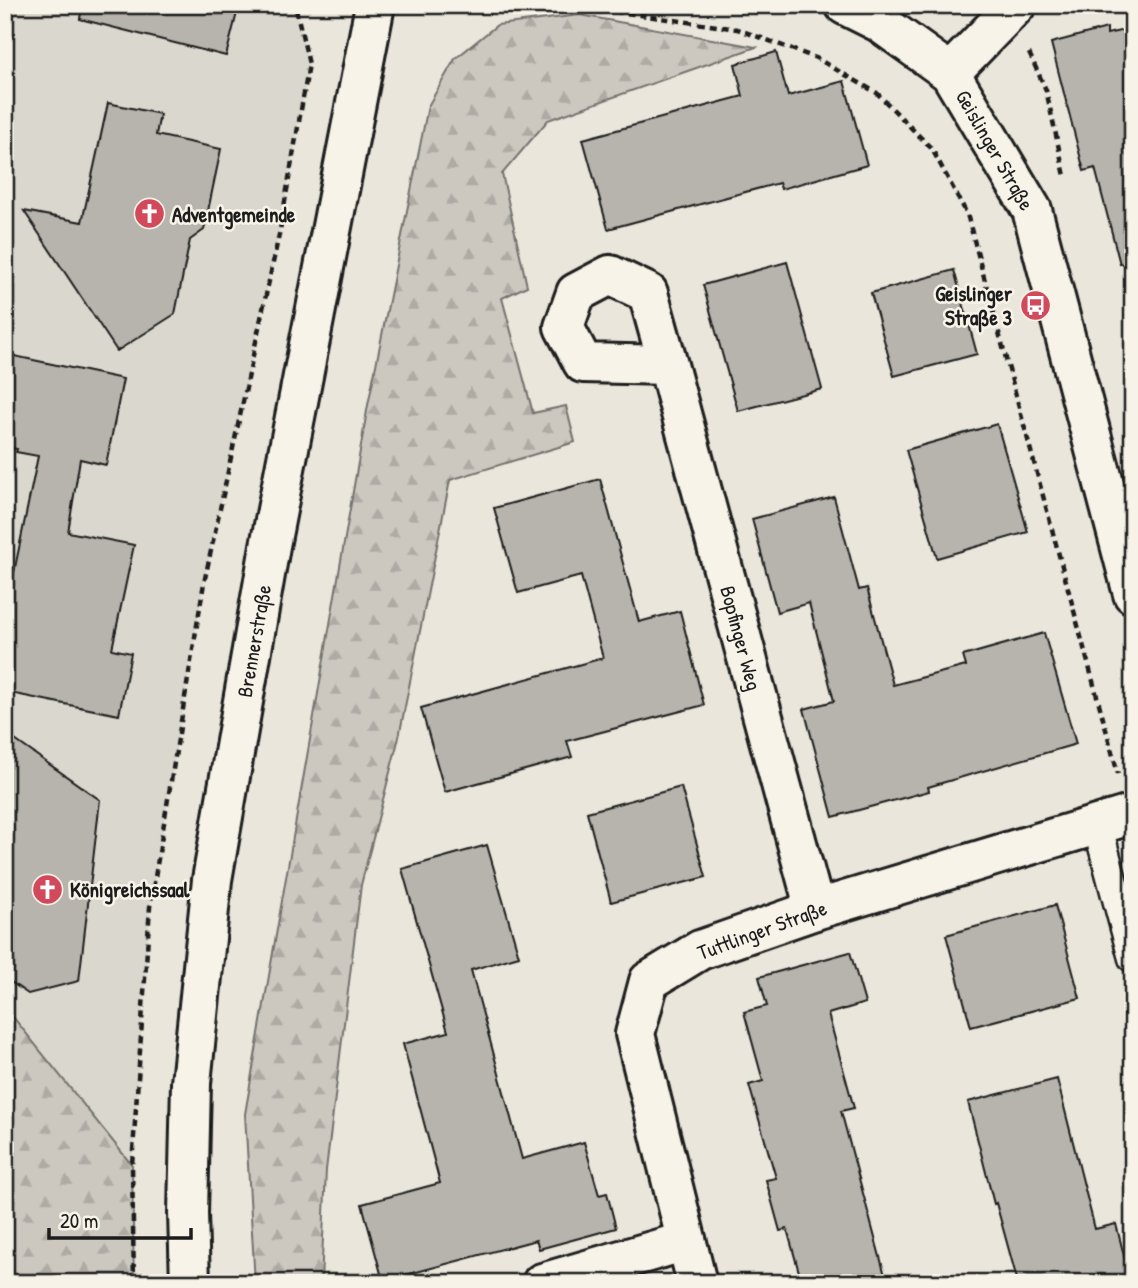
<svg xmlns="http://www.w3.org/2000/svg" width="1138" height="1288" font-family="'Patrick Hand',sans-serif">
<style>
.built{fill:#dad7ce}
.forest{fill:url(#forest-firs);stroke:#74726e;stroke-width:2}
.building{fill:#b6b4ac;stroke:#1c1c1c;stroke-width:2}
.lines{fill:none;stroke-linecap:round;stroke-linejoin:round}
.service-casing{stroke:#1c1c1c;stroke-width:33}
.minor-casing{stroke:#1c1c1c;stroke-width:44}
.secondary-casing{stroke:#1c1c1c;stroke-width:44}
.path{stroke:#1c1c1c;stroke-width:4.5;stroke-dasharray:7 5;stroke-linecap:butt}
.service{stroke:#f7f3e8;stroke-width:28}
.minor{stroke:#f7f3e8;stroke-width:38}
.secondary{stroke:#f7f3e8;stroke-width:38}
.labels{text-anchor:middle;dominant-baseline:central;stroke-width:5;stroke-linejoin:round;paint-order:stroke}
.street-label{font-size:21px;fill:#1c1c1c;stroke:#f7f3e8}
.poi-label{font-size:21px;font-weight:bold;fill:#1c1c1c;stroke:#f7f3e8;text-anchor:start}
</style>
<defs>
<pattern id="forest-firs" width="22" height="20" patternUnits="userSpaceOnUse" patternTransform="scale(1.75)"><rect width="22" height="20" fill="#ccc8c0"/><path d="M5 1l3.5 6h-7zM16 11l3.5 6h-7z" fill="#afaba4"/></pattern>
</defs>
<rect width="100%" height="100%" fill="#eae6dc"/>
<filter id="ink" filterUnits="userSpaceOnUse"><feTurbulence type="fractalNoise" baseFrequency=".0143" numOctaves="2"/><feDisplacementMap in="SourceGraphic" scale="14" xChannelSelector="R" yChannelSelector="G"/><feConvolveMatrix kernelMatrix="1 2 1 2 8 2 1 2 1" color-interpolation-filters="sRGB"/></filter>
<g filter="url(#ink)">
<!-- built -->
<path class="built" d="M5,5H295L309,64L280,230L204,583L150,907L132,1165L5,1007Z"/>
<!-- forest -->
<g class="forest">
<path d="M580,15L756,47L548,120L502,174L527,286L502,298L533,413L566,406L575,442L450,480L399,737L361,885L326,1170L321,1283H255L245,1114L368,405L428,106L455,59L497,25Z"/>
<path d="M5,1007L132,1165L134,1283H5Z"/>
</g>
<!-- building -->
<g class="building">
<path d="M82,5H239L226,56L80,19Z"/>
<path d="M1107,28V34L1133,28V262L1120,264L1095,168L1084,171L1051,43Z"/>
<path d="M776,52L788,96L844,81L867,165L781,189L779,183L608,229L583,139L743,96L735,64Z"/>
<path d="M108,103L160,114L156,135L221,149L204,230L190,240L175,314L117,351L24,211L82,222Z"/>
<path d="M787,262L822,389L738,411L703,285Z"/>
<path d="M954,270L977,354L894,376L871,293Z"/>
<path d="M5,354L123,379L106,465L80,459L68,532L134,545L112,649L131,653L119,715L5,692V616L38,456L16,452L17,449L5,447Z"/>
<path d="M997,424L1028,532L937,558L906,450Z"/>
<path d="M600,479L639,622L680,611L704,705L567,741L572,757L445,792L421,708L603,658L581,576L518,593L494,508Z"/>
<path d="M834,497L859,590L867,588L893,685L966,666L963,656L1044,633L1076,744L928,787L929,791L833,817L804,709L834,701L809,603L777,612L752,519Z"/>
<path d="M5,733L100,800L79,981L28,994L5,978Z"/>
<path d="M681,787L706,877L611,902L587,812Z"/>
<path d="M487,845L519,956L471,970L522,1159L584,1142L599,1195L607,1193L616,1228L539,1249L536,1240L383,1281L362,1204L440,1183L403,1044L448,1032L402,869Z"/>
<path d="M1055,905L1080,998L971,1027L946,935Z"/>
<path d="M850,952L865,1003L828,1014L854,1108L841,1111L887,1283H802L787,1229L780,1231L766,1180L776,1178L749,1085L763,1081L744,1012L767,1006L759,977Z"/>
<path d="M1057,1079L1095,1229L1116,1224L1131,1283H1018L996,1203L994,1204L968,1102Z"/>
</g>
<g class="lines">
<defs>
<path id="service" d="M1097,824L1133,958"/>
<g id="minor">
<path d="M845,5L879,22L950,73L1032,210L1133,594"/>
<path d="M950,73L1016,5"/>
<path d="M668,365L583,363L564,327L576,293L610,275L648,293L668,365L815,910"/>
<path d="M542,1283L686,1241"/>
<path d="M697,1283L635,1034L649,981L700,950L815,910L1133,814"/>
</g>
<path id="secondary" d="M190,1283L188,1213L191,1083L212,880L270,546L375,5"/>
</defs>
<!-- service casing -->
<use href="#service" class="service-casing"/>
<!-- minor casing -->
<use href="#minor" class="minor-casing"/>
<!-- secondary casing -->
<use href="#secondary" class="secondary-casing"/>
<!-- path -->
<g class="path">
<path d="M534,5V8H591L737,29L816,58L877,93L932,149L967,214L1118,774"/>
<path d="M1029,53L1046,90L1065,176"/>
<path d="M134,1283L132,1165L150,907L204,583L280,230L309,64L295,5"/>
</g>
<!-- service -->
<use href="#service" class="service"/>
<!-- minor -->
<use href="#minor" class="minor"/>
<!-- secondary -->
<use href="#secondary" class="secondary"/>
</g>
</g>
<!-- icons -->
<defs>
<symbol id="church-disc" viewBox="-11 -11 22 22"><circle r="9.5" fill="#d1495b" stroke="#f7f3e8"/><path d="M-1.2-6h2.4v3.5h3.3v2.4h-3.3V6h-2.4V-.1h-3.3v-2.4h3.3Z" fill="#fff"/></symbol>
<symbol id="bus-disc" viewBox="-11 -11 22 22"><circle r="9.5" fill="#d1495b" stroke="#f7f3e8"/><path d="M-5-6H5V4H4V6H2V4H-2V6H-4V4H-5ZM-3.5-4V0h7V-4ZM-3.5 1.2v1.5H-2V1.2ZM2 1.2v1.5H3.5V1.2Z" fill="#fff"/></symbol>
</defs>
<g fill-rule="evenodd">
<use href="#church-disc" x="132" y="196" width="35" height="35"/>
<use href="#bus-disc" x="1018" y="288" width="35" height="35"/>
<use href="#church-disc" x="30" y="872" width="35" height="35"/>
</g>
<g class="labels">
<!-- street labels -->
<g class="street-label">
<text transform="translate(995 150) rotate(60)">Geislinger Straße</text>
<text transform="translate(741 638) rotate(75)">Bopfinger Weg</text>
<text transform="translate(254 641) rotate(-80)">Brennerstraße</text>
<text transform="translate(762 930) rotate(-20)">Tuttlinger Straße</text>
</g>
<!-- poi labels -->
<g class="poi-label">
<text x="172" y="214">Adventgemeinde</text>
<text x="1012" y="293" text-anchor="end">Geislinger<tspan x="1012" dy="24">Straße 3</tspan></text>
<text x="70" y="889">Königreichssaal</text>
</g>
</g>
<!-- margin -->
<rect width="1138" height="1288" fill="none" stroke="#f7f3e8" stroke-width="28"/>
<rect x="14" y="14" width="1110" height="1260" fill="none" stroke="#1c1c1c" stroke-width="2.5" filter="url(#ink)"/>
<!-- scale -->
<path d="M49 1228v10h142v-10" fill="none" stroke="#1c1c1c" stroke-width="3.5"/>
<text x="60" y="1228" font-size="21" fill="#1c1c1c" stroke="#f7f3e8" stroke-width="5" paint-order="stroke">20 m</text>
</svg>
